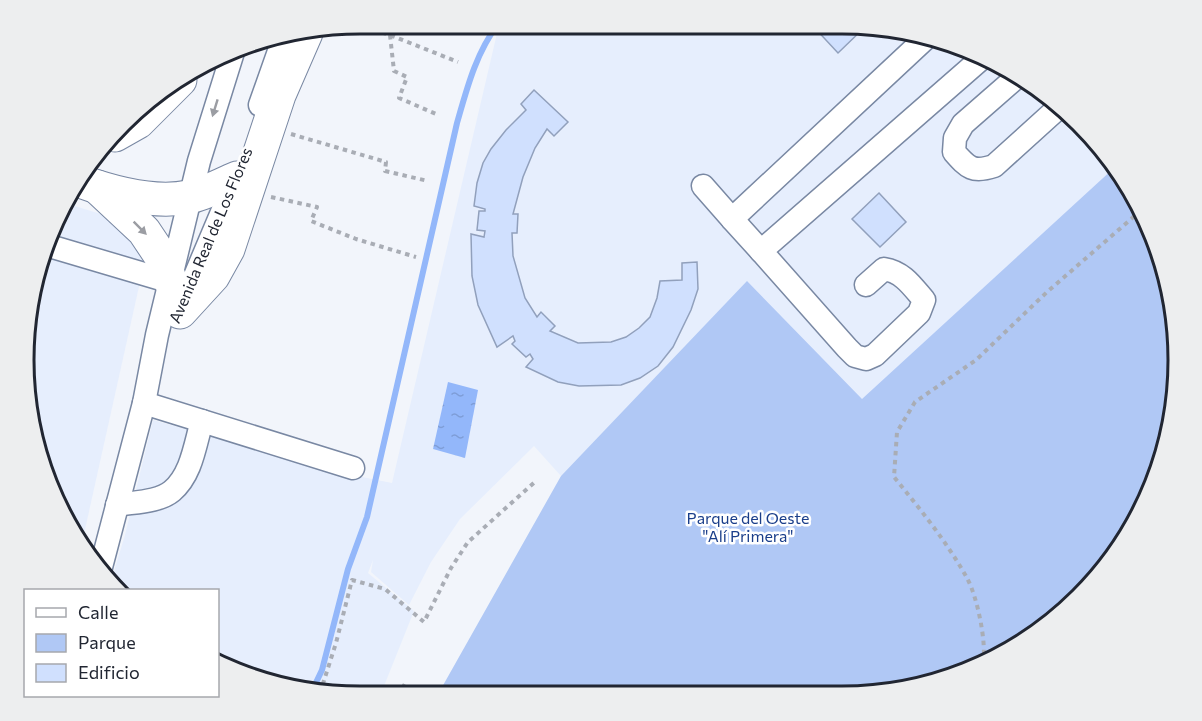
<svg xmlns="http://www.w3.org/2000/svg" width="1202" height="721" font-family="Commissioner,sans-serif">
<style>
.built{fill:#e6eefd}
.green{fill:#b0c8f5}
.water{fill:url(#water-ripples)}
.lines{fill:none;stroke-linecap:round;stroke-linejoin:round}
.stream{stroke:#93b7fa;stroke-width:6}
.building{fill:#d0e0fe;stroke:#91a0bc;stroke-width:1.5}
.minor-casing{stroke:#7988a3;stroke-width:25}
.highway-casing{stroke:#7988a3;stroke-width:35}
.path{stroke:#a9adb5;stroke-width:4;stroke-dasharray:4.5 4.5;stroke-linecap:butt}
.minor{stroke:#fff;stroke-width:22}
.highway{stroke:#fff;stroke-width:33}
.oneway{fill:#9b9da3}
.labels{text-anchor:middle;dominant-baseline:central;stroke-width:5;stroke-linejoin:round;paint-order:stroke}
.street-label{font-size:16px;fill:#212632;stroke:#fff}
.park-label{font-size:16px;fill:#1a3e8a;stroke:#fff}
.rim{fill:none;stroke:#212632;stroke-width:3}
</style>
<defs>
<pattern id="water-ripples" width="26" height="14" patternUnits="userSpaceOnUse" patternTransform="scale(1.5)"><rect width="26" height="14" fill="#93b7fa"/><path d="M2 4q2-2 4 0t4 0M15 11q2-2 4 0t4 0" fill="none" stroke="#7e9dd7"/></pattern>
</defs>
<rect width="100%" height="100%" fill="#f2f5fb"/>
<!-- built -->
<g class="built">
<path d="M502,24L864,25L950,42L1029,81L1115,167L862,400L747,282L561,476L534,446L460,519L431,562L409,605L371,572L373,560L368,573L414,611L380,696H338L252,679L218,662V590H120L111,581L125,535L153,420L352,475L392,483L498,29Z"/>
<path d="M68,204L150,229L140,282L82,543L42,468L24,360L42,253Z"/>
</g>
<!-- green -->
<path class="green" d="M1115,167L1121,174L1172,295L1171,426L1121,548L1064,613L1009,652L929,685L864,696H437L561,476L747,281L862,399Z"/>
<!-- water -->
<path class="water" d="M448,382L478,390L465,458L433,449Z"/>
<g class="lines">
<!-- stream -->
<path class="stream" d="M312,691L322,670L348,569L367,517L457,123C467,88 476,53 498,24"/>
</g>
<!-- building -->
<g class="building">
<path d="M812,25H867L838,53Z"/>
<path d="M534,90L568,122L554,136L547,129L535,148L523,177L513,214H518L517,233H512L513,256L525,298L537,317L541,312L555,326L550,331L578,343L611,342L626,337L639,328L650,317L657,298L660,281L682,280V263L697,262L698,289L691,310L673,347L658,366L640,378L621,385L579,386L558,382L526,367L533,359L530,354L526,357L512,344L515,341L513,336L497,347L478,305L472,276L471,234L484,237L485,231L477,230L479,211H485V209L474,206L477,183L483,163L491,149L506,130L526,110L521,104Z"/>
<path d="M879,193L906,222L880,247L852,219Z"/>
</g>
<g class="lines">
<defs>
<g id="minor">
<path d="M1018,76L963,124L955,138L954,152C968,168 973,173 994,166L1057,109"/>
<path d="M260,105L284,37"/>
<path d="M703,186L732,219L927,37"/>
<path d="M732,219L761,251"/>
<path d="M46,245L171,282"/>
<path d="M866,285L884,269C903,272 912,286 924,300L919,313L875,355L866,359L855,356L847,348L761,251L982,58"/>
<path d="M187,295L236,179"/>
<path d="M144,403L353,468"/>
<path d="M117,505C134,502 159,502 172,491C192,474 195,444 202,421"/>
<path d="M100,571L144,403L157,335L199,161L233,52"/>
</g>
<g id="highway">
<path d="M115,135L138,122L180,80"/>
<path d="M80,181C113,193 154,204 189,197C205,194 222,184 237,178"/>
<path d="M97,187L144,231L162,258L171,282"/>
<path d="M180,312L213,276L228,249L279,95L306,33"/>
</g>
</defs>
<!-- minor casing -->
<use href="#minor" class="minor-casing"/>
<!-- highway casing -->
<use href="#highway" class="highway-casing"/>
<!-- path -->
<g class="path">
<path d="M356,25L390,35L458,62"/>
<path d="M390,35L394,71L407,77L399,98L436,114"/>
<path d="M291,134L386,162L385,171L428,181"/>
<path d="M271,197L317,207L311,221L356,239L416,257"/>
<path d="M983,663C987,643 977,596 967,578C947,542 920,509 894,477L897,432L915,402L976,360L1047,292L1138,213"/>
<path d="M320,693L336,643L352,580L385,589L424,622L451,568L468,542L536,481"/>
<path d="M398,696L406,682"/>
</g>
<!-- minor -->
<use href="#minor" class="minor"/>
<!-- highway -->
<use href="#highway" class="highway"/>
</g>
<!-- one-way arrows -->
<defs><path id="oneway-solid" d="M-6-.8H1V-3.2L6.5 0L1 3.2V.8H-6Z" transform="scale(1.5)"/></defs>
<g class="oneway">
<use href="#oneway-solid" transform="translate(215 108) rotate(107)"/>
<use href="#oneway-solid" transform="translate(140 228) rotate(45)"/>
</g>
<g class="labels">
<!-- street labels -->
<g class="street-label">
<text transform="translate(210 235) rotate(-67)">Avenida Real de Los Flores</text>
</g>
<!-- park labels -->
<g class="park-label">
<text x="748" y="517">Parque del Oeste<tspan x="748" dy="18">"Alí Primera"</tspan></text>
</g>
</g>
<!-- crop -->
<path d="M0 0H1202V721H0ZM360 34H842A326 326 0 0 1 1168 360V360A326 326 0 0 1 842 686H360A326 326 0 0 1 34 360V360A326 326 0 0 1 360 34Z" fill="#edeeef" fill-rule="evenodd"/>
<path class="rim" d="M360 34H842A326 326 0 0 1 1168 360V360A326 326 0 0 1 842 686H360A326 326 0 0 1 34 360V360A326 326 0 0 1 360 34Z"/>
<!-- legend -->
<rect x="24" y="589" width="195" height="108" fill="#ffffff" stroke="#a6a8ad" stroke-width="1.5"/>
<rect x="36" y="608" width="30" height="9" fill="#ffffff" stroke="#a6a8ad" stroke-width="1.5"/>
<text x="78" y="619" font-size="18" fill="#212632">Calle</text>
<rect x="36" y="634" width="30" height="18" fill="#b0c8f5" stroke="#a6a8ad" stroke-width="1.5"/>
<text x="78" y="649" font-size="18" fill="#212632">Parque</text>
<rect x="36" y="664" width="30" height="18" fill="#d0e0fe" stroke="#a6a8ad" stroke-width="1.5"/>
<text x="78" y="679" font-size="18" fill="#212632">Edificio</text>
</svg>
